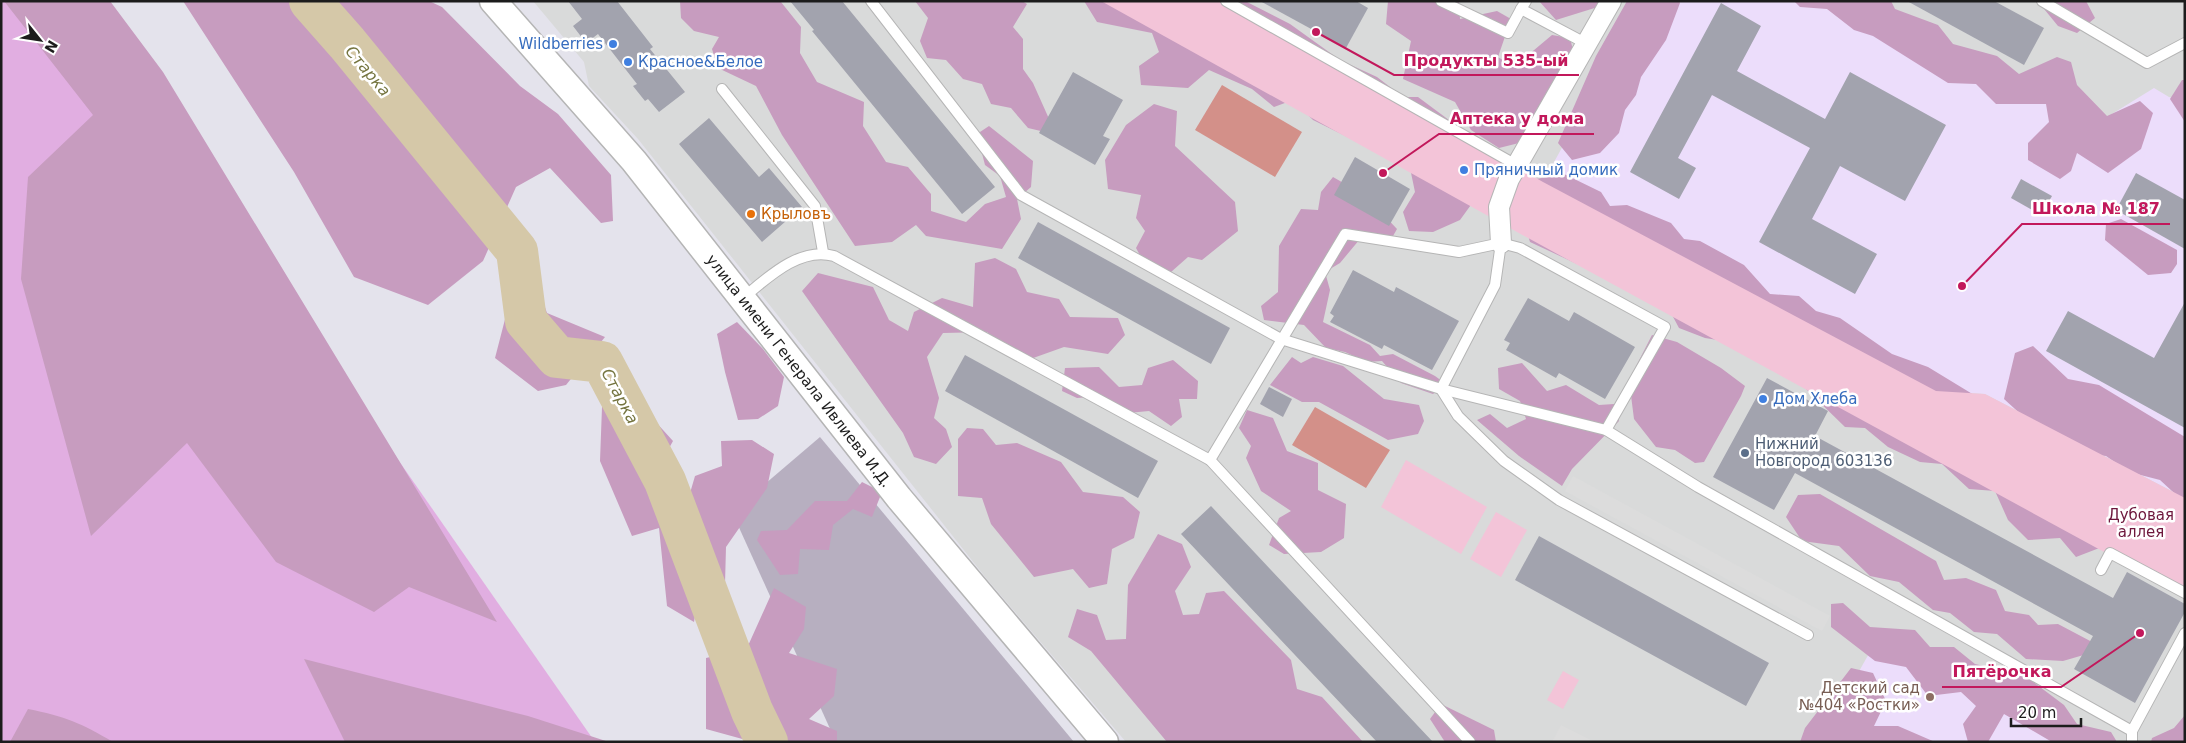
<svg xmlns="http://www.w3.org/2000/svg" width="2186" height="743" font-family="'DejaVu Sans',sans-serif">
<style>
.residential{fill:#d9dada}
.education{fill:#ecddfb}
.construction{fill:#b7afc0}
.grass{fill:#e1aee1}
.forest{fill:#c79cbf}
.park{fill:#f3c4d8}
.pitch{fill:#d39089}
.parking{fill:#dcdcdc}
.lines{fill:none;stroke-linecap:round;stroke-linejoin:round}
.river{stroke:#d5c8a8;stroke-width:42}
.building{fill:#a2a3ae}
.service-casing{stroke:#b5b5b5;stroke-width:12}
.minor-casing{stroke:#b5b5b5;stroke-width:22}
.tertiary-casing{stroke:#b5b5b5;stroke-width:29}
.service{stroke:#fff;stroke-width:10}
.minor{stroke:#fff;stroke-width:20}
.tertiary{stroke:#fff;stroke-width:26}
.shop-dot{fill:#3f7fe0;stroke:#fff;stroke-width:2}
.food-dot{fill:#e8710a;stroke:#fff;stroke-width:2}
.service-dot{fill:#5c6f8a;stroke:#fff;stroke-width:2}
.education-dot{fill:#8d6e63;stroke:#fff;stroke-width:2}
.labels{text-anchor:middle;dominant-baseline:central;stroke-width:5;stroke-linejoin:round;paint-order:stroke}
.shop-label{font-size:15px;fill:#366cbe;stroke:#fff;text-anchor:start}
.food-label{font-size:15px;fill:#c56008;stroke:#fff;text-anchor:start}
.street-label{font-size:15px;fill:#1c1c1c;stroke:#fff}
.service-label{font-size:15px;fill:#4e5e75;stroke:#fff;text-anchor:start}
.park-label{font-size:15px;fill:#6d173c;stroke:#fff}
.education-label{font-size:15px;fill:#785e54;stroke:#fff;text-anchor:end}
.water-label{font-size:16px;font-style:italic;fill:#757540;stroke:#fff}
.leader{fill:none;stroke:#c2185b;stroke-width:2}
.callout-dot{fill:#c2185b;stroke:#fff;stroke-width:2}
.callout-label{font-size:16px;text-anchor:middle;font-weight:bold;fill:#c2185b;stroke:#fff;stroke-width:5;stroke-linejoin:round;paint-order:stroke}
</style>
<rect width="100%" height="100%" fill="#e4e3ec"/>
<!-- residential -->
<path class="residential" d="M533,1H2185V742H1126L986,578L638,139L589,86L584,62Z"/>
<!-- education -->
<g class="education">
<path d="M1643,1H1835L2099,122L2154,88L2169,97L2182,100L2185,99V498L1985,394L1936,391L1543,182Z"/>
<path d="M1875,643L2093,742H1819Z"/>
</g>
<!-- construction -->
<path class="construction" d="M820,437L1074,742H836L732,512Z"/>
<!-- grass -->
<path class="grass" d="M1,1H67L348,388L595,742H1Z"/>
<!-- forest -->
<g class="forest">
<path d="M4,1H110L163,72L497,622L409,587L374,612L276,562L187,443L91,536L21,279L28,177L93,115Z"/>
<path d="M183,1H429L442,7L520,86L558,114L611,175L613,221L601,223L550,168L516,187L483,261L428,305L354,277L294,172Z"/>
<path d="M680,1L781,2L801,27L800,53L817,82L864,102L863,126L886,162L908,167L931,194V211L966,222L985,204L1006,197L1000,176L985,165L977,134L989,126L1033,161L1031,187L1017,199L1021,219L1002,249L926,236L916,225L892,242L855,246L782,135L756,86L718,68L712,49L719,37L694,31L681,18Z"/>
<path d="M915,1H1022L1027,4L1013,27L1023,39V69L1033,83L1050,121L1045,132L1028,128L1011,108L991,104L982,84L963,79L946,60L927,58L920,41L928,18Z"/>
<path d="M1084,1H1245L1290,24L1340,60L1377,77L1403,97H1418L1461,129L1489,180L1460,220L1433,232L1409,231L1403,212L1415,192L1410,168L1313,120L1293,100L1274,107L1252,89L1209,70L1188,88L1141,85L1139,66L1159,52L1152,33L1097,22Z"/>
<path d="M1388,1H1459L1460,19L1497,11L1511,19L1498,57L1514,67L1552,35L1570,38L1574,54L1523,142L1499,148L1471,130L1455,102L1403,79L1411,41L1386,24Z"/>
<path d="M1539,1H1604L1601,6L1556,20Z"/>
<path d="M1627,1H1679L1680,3L1666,40L1641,77L1636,95L1625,110L1619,133L1600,153L1572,160L1558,143L1596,56Z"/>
<path d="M1794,1H1891L1895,9L1938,25L1953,44L1997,56L2019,74L2057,57L2071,62L2077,85L2107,116L2140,101L2153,113L2141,149L2108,173L2077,153L2071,171L2060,179L2028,160V143L2049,122L2046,104H1996L1976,84L1948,83L1873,36L1854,30L1827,9L1800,7Z"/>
<path d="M2034,1H2086L2095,18L2077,33L2058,26L2040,4Z"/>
<path d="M2182,80H2185V122L2170,99Z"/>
<path d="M1154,104L1177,111L1175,146L1235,202L1238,231L1202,260L1188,257L1171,272L1147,268L1136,248L1145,231L1136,218L1141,195L1108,189L1105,160L1126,125Z"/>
<path d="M1564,174L1601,192L1610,206L1627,205L1671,223L1684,239L1700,241L1744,265L1770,294L1799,296L1816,311L1840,318L1892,354L1928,367L2025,426L2102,547L2076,557L2060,538L2028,540L2008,520L1995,491L1969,489L1942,464L1920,462L1888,447L1865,428L1845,427L1806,389L1737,343L1705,338L1679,328L1671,313L1601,257L1577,264L1530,242L1520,209L1536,179Z"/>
<path d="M1333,177L1366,196L1397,229L1393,236L1365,233L1340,263L1325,272L1330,290L1323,322L1370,345L1380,356L1393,354L1435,376L1446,384L1433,394L1401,383L1382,361L1367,362L1345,352L1326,348L1304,325L1264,320L1261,306L1278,292L1279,246L1301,209L1318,210L1321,192Z"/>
<path d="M2121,219L2177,250V264L2171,273L2148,275L2105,240L2106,224Z"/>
<path d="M995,258L1016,269L1027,292L1059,299L1070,317L1118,318L1125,335L1108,354L1064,347L1022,362L987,332L943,333L927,357L939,398L934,418L946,429L952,447L936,464L914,457L903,433L802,291L818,273L873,287L889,320L908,331L914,312L942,298L973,307L975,263Z"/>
<path d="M531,268L547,313L605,337L566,385L538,391L495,358L511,296Z"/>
<path d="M737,322L763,349L784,377L778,406L758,419L738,420L725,372L717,334Z"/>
<path d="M1652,335L1677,342L1721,368L1745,386L1741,396L1704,462L1695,463L1675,450L1656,447L1634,419L1629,380Z"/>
<path d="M2033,346L2068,379L2099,385L2185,437V503L2160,480L2129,472L2106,456L2061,451L2004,399L2015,353Z"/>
<path d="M1292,357L1301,363L1313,357L1343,366L1384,399L1419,405L1424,421L1418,434L1388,440L1319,402H1302L1270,385Z"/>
<path d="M1173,360L1198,381L1197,399H1179L1182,417L1171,426L1149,411L1117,414L1101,396L1077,398L1062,391L1065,368L1099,367L1119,387L1142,385L1148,368Z"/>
<path d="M1522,363L1547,391L1566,385L1599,405L1614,404L1619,421L1572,469L1562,486L1519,456L1477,420L1490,414L1507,428L1526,419L1520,401L1499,389L1498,368Z"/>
<path d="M624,387L673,441L663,459L688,500L695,476L722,466L721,441L752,440L774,454L767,488L726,547L725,584L698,598L694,622L667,606L659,528L632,536L600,461L602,407Z"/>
<path d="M1247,410L1273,418L1287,451L1318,463V490L1346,504L1344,538L1321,552L1284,554L1269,545L1279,518L1291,511L1261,491L1246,458L1251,446L1239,428Z"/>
<path d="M967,428L983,429L996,445L1017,443L1061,462L1083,492L1123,497L1140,512L1134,538L1112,549L1107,584L1089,588L1073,569L1034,577L991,524L982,498L958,496V439Z"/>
<path d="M862,482L882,492L872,517L853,509L833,525L829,550L800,549L798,574L780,575L757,540L761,531L787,530L815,501H847Z"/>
<path d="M1820,494L1936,561L1944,580L1966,578L1996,590L2005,611L2029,615L2038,625L2058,624L2094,643L2087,654L2063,661L2026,659L1997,634L1974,632L1950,613L1933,610L1899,582L1870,576L1839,546L1802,541L1786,517L1798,495Z"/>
<path d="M1158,534L1182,544L1191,567L1175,591L1183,615L1199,614L1206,593L1224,591L1291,660L1297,689L1322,697L1363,742H1167L1091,651L1068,637L1077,609L1097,615L1106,640L1126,639L1128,585Z"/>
<path d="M774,588L806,607L804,629L789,653L837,669L834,696L809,719L837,731V742H746V740L706,729V658L747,648Z"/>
<path d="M1843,603L1870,627L1915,630L1930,647H1954L1975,664L2024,675L2064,705L2077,724L2111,732L2117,742H2052L2004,714L1988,742H1968L1963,724L1976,706L1961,692L1928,696L1906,667L1875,661L1831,627V604Z"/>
<path d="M304,659L528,716L609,742H345Z"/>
<path d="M1851,668L1873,673L1886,701L1874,726H1898L1935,742H1800L1805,728Z"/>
<path d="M1441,704L1494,730L1496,742H1445L1430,719Z"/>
<path d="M28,709C64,716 81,723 113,742H10Z"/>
<path d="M2185,715V742H2151L2152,738L2174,728Z"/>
</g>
<!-- park -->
<g class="park">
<path d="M1101,1H1223L1543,182L1936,391L1985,394L2185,498V596L1517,232Z"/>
<path d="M1406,460L1487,507L1461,554L1381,507Z"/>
<path d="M1496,512L1527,530L1501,577L1470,559Z"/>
<path d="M1563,671L1579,680L1563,709L1547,700Z"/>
</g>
<!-- pitch -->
<g class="pitch">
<path d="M1222,85L1302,132L1275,177L1195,130Z"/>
<path d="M1315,407L1390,450L1366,488L1292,445Z"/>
</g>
<!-- parking -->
<g class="parking">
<path d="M1573,476L1830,616L1822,631L1565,491Z"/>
<path d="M1561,725L1591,740L1593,742H1552Z"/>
</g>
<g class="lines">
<!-- river -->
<path class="river" d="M310,1L347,43L517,251L526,321L557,357L602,362L665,481L752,711L767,742"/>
</g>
<!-- building -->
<g class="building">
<path d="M568,1H617L653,47L650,49L685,92L659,112L648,99L645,101L633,86L637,84L598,34L586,43L573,26L582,19Z"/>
<path d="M790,1H842L995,187L962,214L812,31L814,30Z"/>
<path d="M1260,1H1356L1368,8L1346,48Z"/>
<path d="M1907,1H1994L2044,28L2024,65Z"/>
<path d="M1721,3L1761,26L1737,71L1825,119L1850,72L1946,125L1905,201L1840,166L1812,219L1877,254L1855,294L1759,242L1810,148L1712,95L1678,158L1696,168L1679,199L1630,172Z"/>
<path d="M1073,72L1123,100L1103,136L1110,139L1095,165L1039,133Z"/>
<path d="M709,118L759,177L769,168L802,207L762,242L679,144Z"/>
<path d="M1355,157L1410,189L1389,226L1334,195Z"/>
<path d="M2136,173L2185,200V249L2116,210Z"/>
<path d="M2021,179L2052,196L2041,215L2011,198Z"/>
<path d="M1038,222L1230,328L1211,364L1018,258Z"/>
<path d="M1353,270L1394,292L1396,287L1459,321L1432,370L1384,345L1382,349L1330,322L1334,316L1330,313Z"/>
<path d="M1528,298L1569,321L1574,312L1635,347L1605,399L1559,373L1556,378L1506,350L1510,343L1504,340Z"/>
<path d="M2185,302V428L2046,351L2068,311L2154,358Z"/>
<path d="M965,355L1158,461L1138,498L945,391Z"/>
<path d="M1767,378L1828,411L1815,436L2113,598L2127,572L2185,604V612L2135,703L2074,669L2093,636L1795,473L1774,510L1713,477Z"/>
<path d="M1269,387L1292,399L1283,417L1260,404Z"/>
<path d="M1211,506L1271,570L1433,742H1377L1181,534Z"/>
<path d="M1539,536L1769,663L1746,706L1515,580Z"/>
</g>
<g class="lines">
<defs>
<g id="service">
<path d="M871,1L1021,195L1281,339L1441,389L1606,430L1698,487L2132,731"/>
<path d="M1226,1L1518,166"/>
<path d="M1441,1L1508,33L1521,9"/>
<path d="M1526,1L1521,9L1587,44"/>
<path d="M2042,1L2147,63L2185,43"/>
<path d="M722,89L815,206L823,252"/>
<path d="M1501,243L1495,285L1441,389L1458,416L1504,461L1559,500L1808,635"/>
<path d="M743,298C767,278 800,246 834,256L1210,460L1470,742"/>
<path d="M1210,460L1345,234L1459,252L1501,243L1520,248L1665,327L1606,430"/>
<path d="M2101,570L2110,553L2185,593"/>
<path d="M2132,742V731L2185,633"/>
</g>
<path id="minor" d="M1501,243L1499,207L1509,179L1611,1"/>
<path id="tertiary" d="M493,1L634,161L899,498L1105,742"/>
</defs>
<!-- service casing -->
<use href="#service" class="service-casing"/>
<!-- minor casing -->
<use href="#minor" class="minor-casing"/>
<!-- tertiary casing -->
<use href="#tertiary" class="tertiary-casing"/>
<!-- service -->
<use href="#service" class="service"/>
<!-- minor -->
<use href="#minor" class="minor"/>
<!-- tertiary -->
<use href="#tertiary" class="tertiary"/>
</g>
<!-- markers -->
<g class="shop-dot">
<circle cx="613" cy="44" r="5"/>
<circle cx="628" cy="62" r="5"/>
<circle cx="1464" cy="170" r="5"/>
<circle cx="1763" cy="399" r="5"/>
</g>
<circle class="food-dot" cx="751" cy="214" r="5"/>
<circle class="service-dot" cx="1745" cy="453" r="5"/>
<circle class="education-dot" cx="1930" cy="697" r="5"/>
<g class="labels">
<!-- shop labels -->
<g class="shop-label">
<text x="603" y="44" text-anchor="end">Wildberries</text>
<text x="638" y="62">Красное&amp;Белое</text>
<text x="1474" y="170">Пряничный домик</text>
<text x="1773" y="399">Дом Хлеба</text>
</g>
<!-- food labels -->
<g class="food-label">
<text x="761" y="214">Крыловъ</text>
</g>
<!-- street labels -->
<g class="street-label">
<text transform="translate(799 371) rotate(52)">улица имени Генерала Ивлиева И.Д.</text>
</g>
<!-- service labels -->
<g class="service-label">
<text x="1755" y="444">Нижний<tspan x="1755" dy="17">Новгород 603136</tspan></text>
</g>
<!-- park labels -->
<g class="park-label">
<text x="2141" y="515">Дубовая<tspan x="2141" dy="17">аллея</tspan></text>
</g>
<!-- education labels -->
<g class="education-label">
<text x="1920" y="688">Детский сад<tspan x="1920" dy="17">№404 «Ростки»</tspan></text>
</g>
<!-- water labels -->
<g class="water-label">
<text transform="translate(368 71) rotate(50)">Старка</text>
<text transform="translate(620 396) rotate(62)">Старка</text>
</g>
</g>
<!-- callouts -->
<path class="leader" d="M1316 32L1394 75H1579M1383 173L1439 134H1594M1962 286L2022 224H2170M2140 633L2061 687H1942"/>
<g class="callout-dot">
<circle cx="1316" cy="32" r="5"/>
<circle cx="1383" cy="173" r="5"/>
<circle cx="1962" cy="286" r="5"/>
<circle cx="2140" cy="633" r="5"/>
</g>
<g class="callout-label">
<text x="1486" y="66">Продукты 535-ый</text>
<text x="1517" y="124">Аптека у дома</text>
<text x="2096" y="214">Школа № 187</text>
<text x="2002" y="677">Пятёрочка</text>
</g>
<!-- border -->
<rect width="2186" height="743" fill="none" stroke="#1c1c1c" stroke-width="5"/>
<!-- north arrow -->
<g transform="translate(40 40) rotate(120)" stroke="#ffffff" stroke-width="4" paint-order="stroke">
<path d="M0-4L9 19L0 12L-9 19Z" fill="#1c1c1c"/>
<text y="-8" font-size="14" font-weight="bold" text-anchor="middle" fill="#1c1c1c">N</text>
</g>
<!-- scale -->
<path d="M2011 718v8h70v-8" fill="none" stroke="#1c1c1c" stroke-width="2.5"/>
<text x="2018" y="718" font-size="15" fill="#1c1c1c" stroke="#ffffff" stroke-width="4" paint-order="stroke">20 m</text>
</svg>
